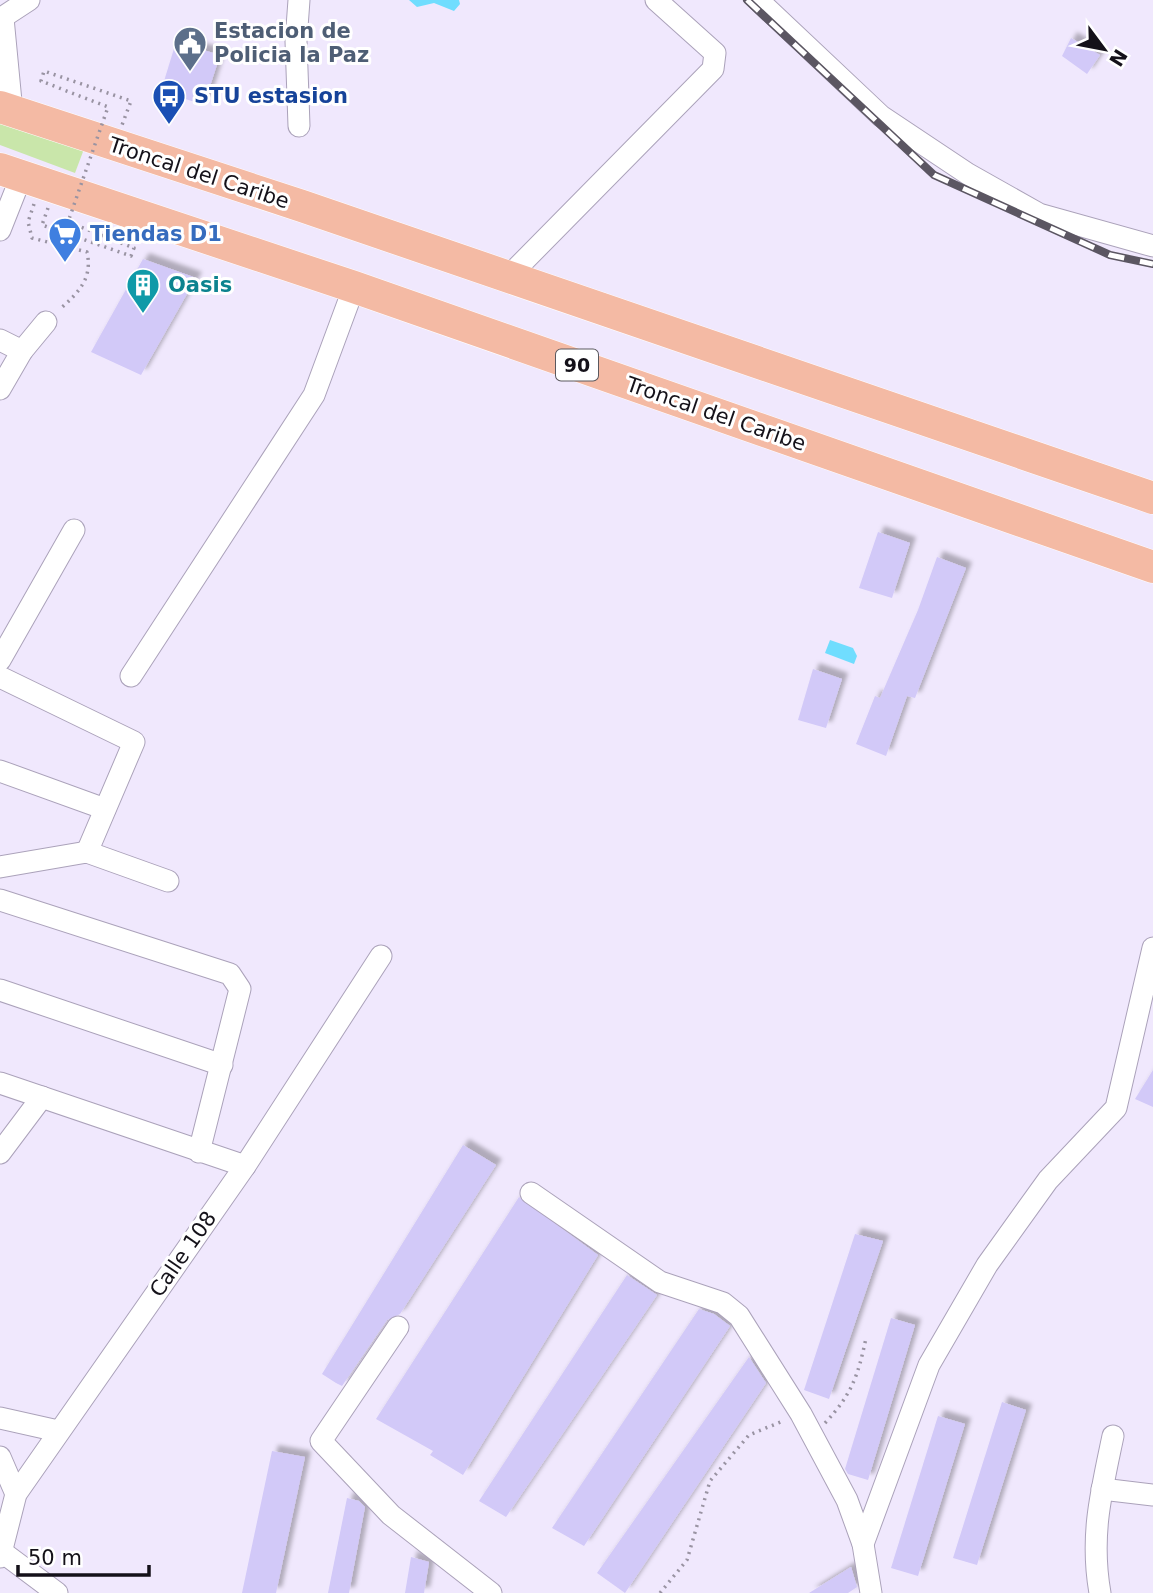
<svg xmlns="http://www.w3.org/2000/svg" width="1153" height="1593" font-family="'DejaVu Sans',sans-serif">
<style>
.green{fill:#c9e6aa}
.water{fill:#70ddfe}
.building{fill:#d2c9f8;filter:url(#shadow)}
.lines{fill:none;stroke-linecap:round;stroke-linejoin:round}
.minor-casing{stroke:#aba2ba;stroke-width:23}
.highway-casing{stroke:#fff;stroke-width:33}
.path{stroke:#9993a2;stroke-width:3.5;stroke-dasharray:2 5;stroke-linecap:butt}
.minor{stroke:#fff;stroke-width:21}
.highway{stroke:#f4baa4;stroke-width:32}
.rail-casing{stroke:#5b5662;stroke-width:8}
.rail{stroke:#fff;stroke-width:5;stroke-dasharray:16;stroke-linecap:butt}
.path-bridge{stroke:#9993a2;stroke-width:3.5;stroke-dasharray:2 5;stroke-linecap:butt}
.labels{text-anchor:middle;dominant-baseline:central;stroke-width:6;stroke-linejoin:round;paint-order:stroke}
.shield{fill:#fff;stroke:#5a585e;stroke-width:2}
.shield-label{font-size:19px;font-weight:bold;fill:#141119}
.service-label{font-size:21px;font-weight:bold;fill:#4e5e75;stroke:#fff;text-anchor:start}
.transit-label{font-size:21px;font-weight:bold;fill:#164399;stroke:#fff;text-anchor:start}
.street-label{font-size:21px;fill:#141119;stroke:#fff}
.shop-label{font-size:21px;font-weight:bold;fill:#366cbe;stroke:#fff;text-anchor:start}
.culture-label{font-size:21px;font-weight:bold;fill:#0d838f;stroke:#fff;text-anchor:start}
</style>
<defs>
<filter id="shadow"><feDropShadow dx="6" dy="-6" stdDeviation="2" flood-color="#0004"/></filter>
</defs>
<rect width="100%" height="100%" fill="#f0e8fd"/>
<!-- green -->
<path class="green" d="M0,121L84,149L75,173L0,145Z"/>
<!-- water -->
<g class="water">
<path d="M409,0H459L460,4L454,11L434,3L417,7Z"/>
<path d="M830,640L853,648L857,656L854,664L825,653Z"/>
</g>
<!-- building -->
<g class="building">
<path d="M1071,38L1100,55L1087,74L1062,56Z"/>
<path d="M176,42L220,55L204,105L161,91Z"/>
<path d="M143,259L196,278L141,375L91,352Z"/>
<path d="M878,532L910,543L892,598L859,588Z"/>
<path d="M937,557L966,568L915,698L907,696L886,756L856,744L875,696L880,698L918,610Z"/>
<path d="M813,669L842,679L826,728L798,720Z"/>
<path d="M1153,1070V1107L1135,1099Z"/>
<path d="M463,1145L496,1165L400,1314L387,1320L342,1386L336,1383L322,1374Z"/>
<path d="M519,1197L598,1255L463,1475L430,1455L433,1451L376,1419Z"/>
<path d="M855,1234L883,1241L829,1399L804,1390Z"/>
<path d="M627,1275L657,1295L506,1517L479,1501Z"/>
<path d="M699,1309L714,1314L730,1326L584,1546L552,1528Z"/>
<path d="M891,1318L915,1325L868,1480L848,1474L845,1469Z"/>
<path d="M749,1357L766,1383L625,1593L597,1573Z"/>
<path d="M1002,1402L1026,1410L977,1565L953,1558Z"/>
<path d="M938,1416L965,1424L918,1576L891,1568Z"/>
<path d="M272,1451L305,1457L276,1593H242Z"/>
<path d="M347,1498L359,1501L365,1507L349,1593H328Z"/>
<path d="M411,1557L429,1562L424,1593H405Z"/>
<path d="M851,1567L857,1587L848,1593H809Z"/>
</g>
<g class="lines">
<defs>
<g id="minor">
<path d="M758,0L881,116L968,174L1039,214L1153,246"/>
<path d="M3,18L12,112"/>
<path d="M0,19L29,0"/>
<path d="M299,126L296,41L299,0"/>
<path d="M0,230L21,177"/>
<path d="M508,277L713,69L715,53L656,0"/>
<path d="M0,340L22,351"/>
<path d="M0,389L22,351L46,322"/>
<path d="M0,660L74,530"/>
<path d="M131,676L314,395L354,287"/>
<path d="M0,677L134,742L87,852"/>
<path d="M0,771L105,809"/>
<path d="M0,867L87,852L168,881"/>
<path d="M0,900L230,974L240,989L199,1152"/>
<path d="M0,990L222,1065"/>
<path d="M0,1083L245,1166"/>
<path d="M0,1153L42,1097"/>
<path d="M531,1193L660,1282L723,1303L739,1316L801,1414L847,1500L863,1544L871,1593"/>
<path d="M398,1327L321,1441L391,1515L491,1593"/>
<path d="M0,1418L58,1431"/>
<path d="M0,1457L16,1494"/>
<path d="M1102,1489L1153,1495"/>
<path d="M863,1544L929,1365L987,1265L1048,1180L1116,1108L1153,948"/>
<path d="M2,1552L57,1593"/>
<path d="M0,1557L16,1494L245,1166L381,956"/>
<path d="M1100,1593C1090,1536 1101,1493 1113,1436"/>
</g>
<g id="highway">
<path d="M0,107L302,206L1153,498"/>
<path d="M0,169L354,287L1153,567"/>
</g>
</defs>
<!-- minor casing -->
<use href="#minor" class="minor-casing"/>
<!-- highway casing -->
<use href="#highway" class="highway-casing"/>
<!-- path -->
<g class="path">
<path d="M34,204L28,222L32,238L87,252C93,279 78,293 59,310"/>
<path d="M825,1423C852,1394 858,1376 866,1338"/>
<path d="M660,1593L687,1560L710,1481L749,1435L783,1421"/>
</g>
<!-- minor -->
<use href="#minor" class="minor"/>
<!-- highway -->
<use href="#highway" class="highway"/>
<defs>
<path id="rail" d="M747,0L934,175L1110,255L1153,264"/>
</defs>
<!-- rail casing -->
<use href="#rail" class="rail-casing"/>
<!-- rail -->
<use href="#rail" class="rail"/>
<!-- path-bridge -->
<path class="path-bridge" d="M48,208L42,225L131,256L134,248L68,222L108,107L41,81L44,71L131,101L122,125"/>
</g>
<!-- icons -->
<defs>
<symbol id="civic-pin" viewBox="-11 -11 22 30"><path d="M0 17L-7.5 6A9.5 9.5 0 1 1 7.5 6Z" fill="#5c6f8a" stroke="#fff"/><path d="M-.6-6.5H3V-4.5H.6V-3L4-1V1h2V6H-6V1h2V-1L-.6-3ZM-1.2 2.5V6h2.4V2.5Z" fill="#fff"/></symbol>
<symbol id="bus-pin" viewBox="-11 -11 22 30"><path d="M0 17L-7.5 6A9.5 9.5 0 1 1 7.5 6Z" fill="#1a4fb4" stroke="#fff"/><path d="M-5-6H5V4H4V6H2V4H-2V6H-4V4H-5ZM-3.5-4V0h7V-4ZM-3.5 1.2v1.5H-2V1.2ZM2 1.2v1.5H3.5V1.2Z" fill="#fff"/></symbol>
<symbol id="supermarket-pin" viewBox="-11 -11 22 30"><path d="M0 17L-7.5 6A9.5 9.5 0 1 1 7.5 6Z" fill="#3f7fe0" stroke="#fff"/><path d="M-6-5.5h2.5l.6 2H6L4.5 2H-2.5L-4.4-4H-6ZM-1.5 3.2a1.3 1.3 0 1 0 .1 0ZM3 3.2a1.3 1.3 0 1 0 .1 0Z" fill="#fff"/></symbol>
<symbol id="building-pin" viewBox="-11 -11 22 30"><path d="M0 17L-7.5 6A9.5 9.5 0 1 1 7.5 6Z" fill="#0f9aa8" stroke="#fff"/><path d="M-4-6H4V6H1V3H-1V6H-4ZM-2.5-4.3h1.7v1.8h-1.7ZM.8-4.3h1.7v1.8H.8ZM-2.5-1h1.7V.8h-1.7ZM.8-1h1.7V.8H.8Z" fill="#fff"/></symbol>
</defs>
<g fill-rule="evenodd">
<use href="#civic-pin" x="171" y="24" width="38" height="52"/>
<use href="#bus-pin" x="150" y="77" width="38" height="52"/>
<use href="#supermarket-pin" x="46" y="215" width="38" height="52"/>
<use href="#building-pin" x="124" y="266" width="38" height="52"/>
</g>
<g class="labels">
<!-- shield labels -->
<rect class="shield" x="556" y="349.5" width="42" height="31" rx="5"/>
<g class="shield-label">
<text x="577" y="365">90</text>
</g>
<!-- service labels -->
<g class="service-label">
<text x="214" y="31">Estacion de<tspan x="214" dy="24">Policia la Paz</tspan></text>
</g>
<!-- transit labels -->
<g class="transit-label">
<text x="194" y="96">STU estasion</text>
</g>
<!-- street labels -->
<g class="street-label">
<text transform="translate(199 173) rotate(18)">Troncal del Caribe</text>
<text transform="translate(716 414) rotate(19)">Troncal del Caribe</text>
<text transform="translate(183 1254) rotate(-55)">Calle 108</text>
</g>
<!-- shop labels -->
<g class="shop-label">
<text x="90" y="234">Tiendas D1</text>
</g>
<!-- culture labels -->
<g class="culture-label">
<text x="168" y="285">Oasis</text>
</g>
</g>
<!-- north arrow -->
<g transform="translate(1104 49) rotate(122)" stroke="#ffffff" stroke-width="5" paint-order="stroke">
<path d="M0-5L12 26L0 18L-12 26Z" fill="#141119"/>
<text y="-10" font-size="19" font-weight="bold" text-anchor="middle" fill="#141119">N</text>
</g>
<!-- scale -->
<path d="M18 1565v10h131v-10" fill="none" stroke="#141119" stroke-width="3.5"/>
<text x="28" y="1565" font-size="21" fill="#141119" stroke="#ffffff" stroke-width="5" paint-order="stroke">50 m</text>
</svg>
